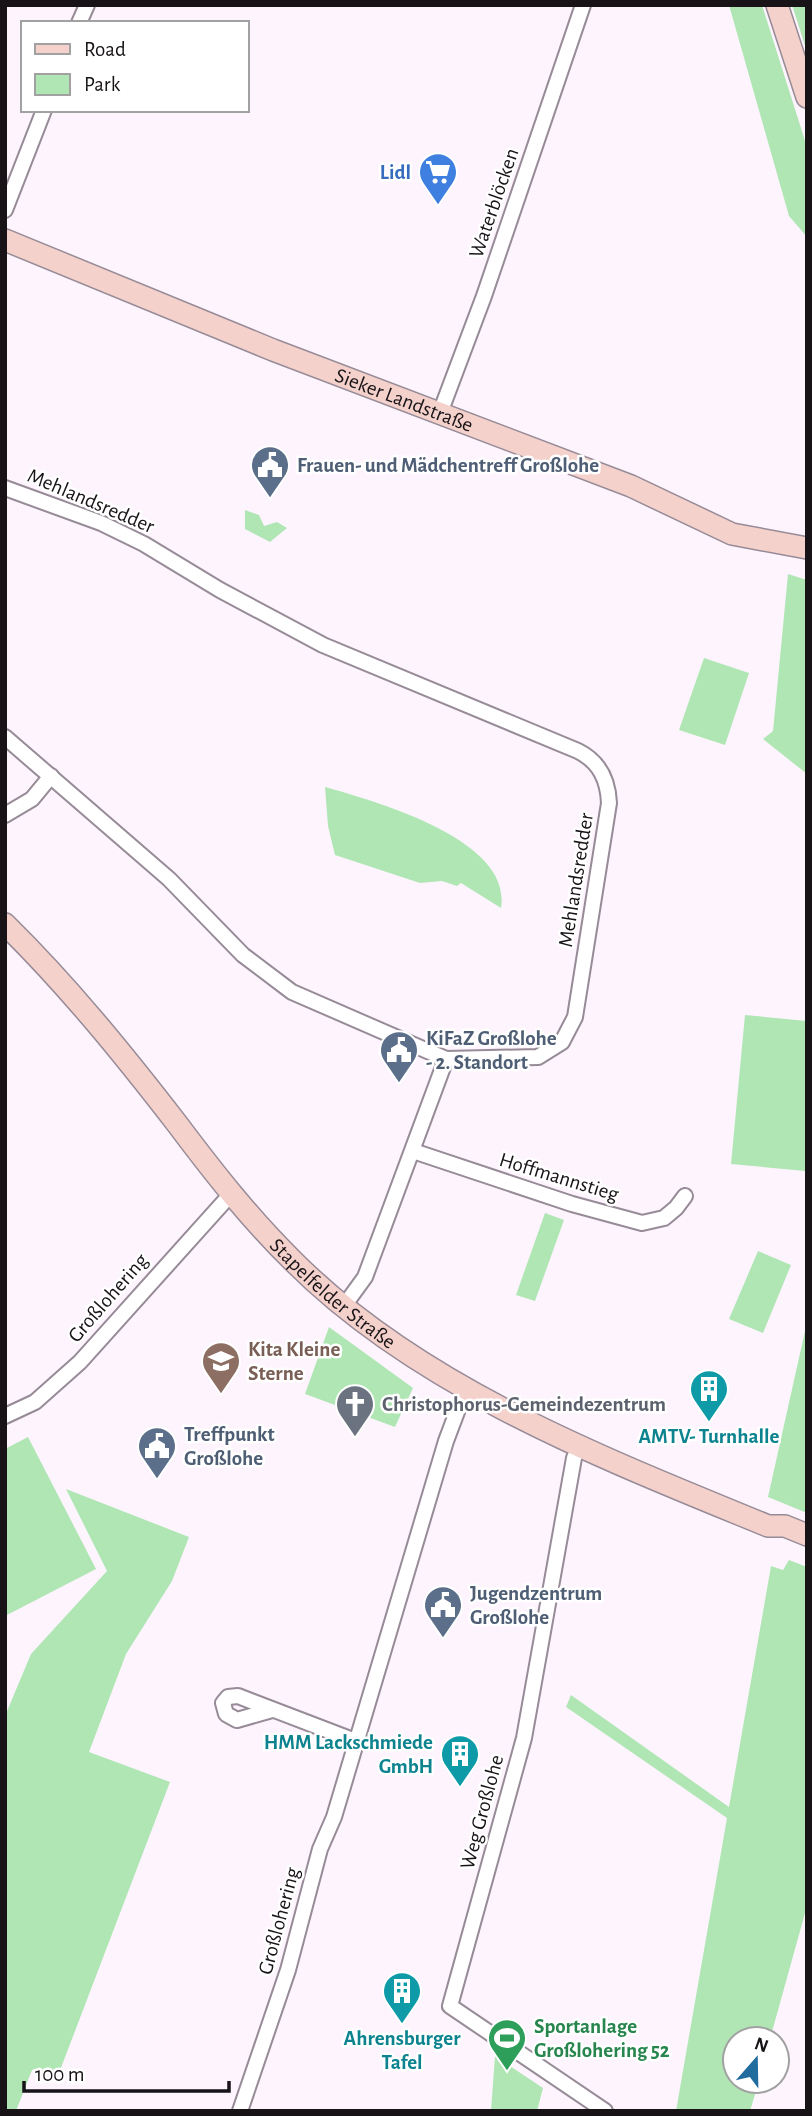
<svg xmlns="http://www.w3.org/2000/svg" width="812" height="2116" font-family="'Alegreya Sans',sans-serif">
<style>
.green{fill:#b0e6b4}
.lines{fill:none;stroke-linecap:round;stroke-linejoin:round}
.street-casing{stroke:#968b97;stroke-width:18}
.secondary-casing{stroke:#968b97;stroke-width:24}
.street{stroke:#fff;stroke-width:14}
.secondary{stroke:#f4d1cb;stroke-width:21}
.labels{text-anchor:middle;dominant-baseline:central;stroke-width:5;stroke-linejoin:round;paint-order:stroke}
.shop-label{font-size:21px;font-weight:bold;fill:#366cbe;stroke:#fff;text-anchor:end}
.street-label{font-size:21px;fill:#171317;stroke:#fff}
.service-label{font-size:21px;font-weight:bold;fill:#4e5e75;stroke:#fff;text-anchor:start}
.education-label{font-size:21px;font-weight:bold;fill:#785e54;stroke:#fff;text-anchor:start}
.worship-label{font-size:21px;font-weight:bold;fill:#5b616d;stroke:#fff;text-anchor:start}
.culture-label{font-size:21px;font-weight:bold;fill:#0d838f;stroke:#fff}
.leisure-label{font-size:21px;font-weight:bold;fill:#27864d;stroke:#fff;text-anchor:start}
</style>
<rect width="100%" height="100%" fill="#fdf4fe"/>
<!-- green -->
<g class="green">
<path d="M729,5H762L807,147V237L789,216Z"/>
<path d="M792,5H807V52Z"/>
<path d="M245,510L259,515L264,526L277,522L287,528L270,542L245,529Z"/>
<path d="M788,574L807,580V774L763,739L773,731Z"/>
<path d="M704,658L749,673L725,745L679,730Z"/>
<path d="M325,787C374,801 513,839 501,908L461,883L457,886L442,881L420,883L335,855L328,826Z"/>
<path d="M745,1015L807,1021L805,1171L731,1164Z"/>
<path d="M545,1213L564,1220L535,1301L516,1295Z"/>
<path d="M758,1251L791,1265L763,1333L729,1319Z"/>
<path d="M807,1322V1513L768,1497Z"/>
<path d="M329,1327L413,1388L395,1427L305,1394Z"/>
<path d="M28,1437L96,1569L5,1616V1449Z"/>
<path d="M66,1489L189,1537L172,1581L126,1654L89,1752L170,1782L59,2073L32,2070L16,2111H5V1716L31,1654L107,1571Z"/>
<path d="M789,1560L807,1567V1906L770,2039H735V2081H759L750,2111H676L727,1818L566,1707L571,1695L729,1807L771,1566L783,1570Z"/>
<path d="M495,2056L543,2088L537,2111H491Z"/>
</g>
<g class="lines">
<defs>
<g id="street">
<path d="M79,23L87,5"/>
<path d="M5,210L44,110"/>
<path d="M440,413L484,296L583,5"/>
<path d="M5,488L101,523L144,544L220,590L323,645L578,751C600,762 608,780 609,803L575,1017L562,1042L538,1057L446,1059L292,992L243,955L169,879L5,737"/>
<path d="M5,815L32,799L51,776"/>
<path d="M413,1151L572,1204L642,1223L664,1218L676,1208L685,1196"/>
<path d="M344,1306L365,1277L446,1059"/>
<path d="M5,1416L35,1402L80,1362L231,1194"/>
<path d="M580,1444L574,1458L524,1738L450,2006L605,2111"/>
<path d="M272,1710L237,1720L226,1714L223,1703L228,1697L238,1696L358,1742"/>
<path d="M240,2111L288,1970L320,1849L334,1817L446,1441L466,1388"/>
</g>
<g id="secondary">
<path d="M777,5L807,97"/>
<path id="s1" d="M5,240L273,350L631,486L732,534L807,548"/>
<path id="s2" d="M5,924C68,986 124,1055 178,1125C214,1173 251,1220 294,1262C420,1388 605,1459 768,1526H785L807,1535"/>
</g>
</defs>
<!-- street casing -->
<use href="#street" class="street-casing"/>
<!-- secondary casing -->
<use href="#secondary" class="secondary-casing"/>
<!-- street -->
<use href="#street" class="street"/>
<!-- secondary -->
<use href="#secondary" class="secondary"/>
</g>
<!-- icons -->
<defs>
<symbol id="supermarket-pin" viewBox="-11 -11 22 30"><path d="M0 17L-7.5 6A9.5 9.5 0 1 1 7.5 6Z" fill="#3f7fe0" stroke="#fff"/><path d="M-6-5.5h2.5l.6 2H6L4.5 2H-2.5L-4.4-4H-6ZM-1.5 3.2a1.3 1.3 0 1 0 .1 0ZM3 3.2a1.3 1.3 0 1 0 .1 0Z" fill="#fff"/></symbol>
<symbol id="civic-pin" viewBox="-11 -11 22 30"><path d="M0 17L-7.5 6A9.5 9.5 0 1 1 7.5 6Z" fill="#5c6f8a" stroke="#fff"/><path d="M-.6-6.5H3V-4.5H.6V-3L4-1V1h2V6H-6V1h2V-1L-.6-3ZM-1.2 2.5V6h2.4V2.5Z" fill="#fff"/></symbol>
<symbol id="school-pin" viewBox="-11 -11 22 30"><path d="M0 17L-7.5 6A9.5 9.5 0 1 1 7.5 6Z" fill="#8d6e63" stroke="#fff"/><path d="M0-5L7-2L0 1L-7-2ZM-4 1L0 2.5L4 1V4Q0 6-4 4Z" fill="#fff"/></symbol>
<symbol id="building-pin" viewBox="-11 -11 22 30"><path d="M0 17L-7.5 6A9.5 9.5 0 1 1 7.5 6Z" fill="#0f9aa8" stroke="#fff"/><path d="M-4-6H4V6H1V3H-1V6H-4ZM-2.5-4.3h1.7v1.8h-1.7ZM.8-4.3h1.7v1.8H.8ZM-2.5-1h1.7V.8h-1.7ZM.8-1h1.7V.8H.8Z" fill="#fff"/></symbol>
<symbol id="church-pin" viewBox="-11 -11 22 30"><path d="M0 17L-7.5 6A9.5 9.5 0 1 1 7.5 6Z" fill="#6b7280" stroke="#fff"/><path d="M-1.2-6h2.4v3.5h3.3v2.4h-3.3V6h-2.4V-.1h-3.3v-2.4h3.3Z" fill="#fff"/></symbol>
<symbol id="stadium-pin" viewBox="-11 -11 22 30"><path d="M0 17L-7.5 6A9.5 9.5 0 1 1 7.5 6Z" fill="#2e9e5b" stroke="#fff"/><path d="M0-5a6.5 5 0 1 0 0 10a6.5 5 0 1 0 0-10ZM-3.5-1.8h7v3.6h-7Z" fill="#fff"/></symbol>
</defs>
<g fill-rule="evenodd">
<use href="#supermarket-pin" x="416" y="150" width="44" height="60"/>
<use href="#civic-pin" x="248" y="443" width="44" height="60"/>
<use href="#civic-pin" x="377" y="1028" width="44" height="60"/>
<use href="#school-pin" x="199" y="1339" width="44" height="60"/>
<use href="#building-pin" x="687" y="1367" width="44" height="60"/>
<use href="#church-pin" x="333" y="1382" width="44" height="60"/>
<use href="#civic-pin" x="135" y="1424" width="44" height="60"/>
<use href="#civic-pin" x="421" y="1583" width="44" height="60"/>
<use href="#building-pin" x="438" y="1732" width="44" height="60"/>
<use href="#building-pin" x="380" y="1969" width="44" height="60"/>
<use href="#stadium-pin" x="485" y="2016" width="44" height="60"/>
</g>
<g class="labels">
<!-- shop labels -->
<g class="shop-label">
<text x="411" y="172">Lidl</text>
</g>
<!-- street labels -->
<g class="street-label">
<text transform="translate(494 203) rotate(-71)">Waterblöcken</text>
<text stroke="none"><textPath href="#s1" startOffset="430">Sieker Landstraße</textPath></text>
<text transform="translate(91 501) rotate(23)">Mehlandsredder</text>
<text transform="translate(576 880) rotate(-81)">Mehlandsredder</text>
<text transform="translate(559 1177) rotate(17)">Hoffmannstieg</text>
<text stroke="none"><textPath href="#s2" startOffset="495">Stapelfelder Straße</textPath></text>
<text transform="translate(108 1298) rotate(-49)">Großlohering</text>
<text transform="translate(482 1812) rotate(-75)">Weg Großlohe</text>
<text transform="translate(279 1921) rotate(-75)">Großlohering</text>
</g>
<!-- service labels -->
<g class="service-label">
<text x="297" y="465">Frauen- und Mädchentreff Großlohe</text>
<text x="426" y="1038">KiFaZ Großlohe<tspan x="426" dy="24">- 2. Standort</tspan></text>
<text x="184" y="1434">Treffpunkt<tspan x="184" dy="24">Großlohe</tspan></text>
<text x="470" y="1593">Jugendzentrum<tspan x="470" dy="24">Großlohe</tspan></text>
</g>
<!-- education labels -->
<g class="education-label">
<text x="248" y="1349">Kita Kleine<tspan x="248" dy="24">Sterne</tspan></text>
</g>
<!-- worship labels -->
<g class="worship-label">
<text x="382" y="1404">Christophorus-Gemeindezentrum</text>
</g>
<!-- culture labels -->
<g class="culture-label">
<text x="709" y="1436">AMTV- Turnhalle</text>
<text x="433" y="1742" text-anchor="end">HMM Lackschmiede<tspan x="433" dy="24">GmbH</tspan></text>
<text x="402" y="2038">Ahrensburger<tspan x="402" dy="24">Tafel</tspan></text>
</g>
<!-- leisure labels -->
<g class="leisure-label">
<text x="534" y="2026">Sportanlage<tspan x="534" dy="24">Großlohering 52</tspan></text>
</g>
</g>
<!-- border -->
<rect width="812" height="2116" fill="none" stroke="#171317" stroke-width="14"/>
<!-- legend -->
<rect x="21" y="21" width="228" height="91" fill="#ffffff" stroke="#a2a1a2" stroke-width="2"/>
<rect x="35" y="44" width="35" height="10" fill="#f4d1cb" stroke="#a2a1a2" stroke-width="2"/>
<text x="84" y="56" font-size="21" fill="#171317">Road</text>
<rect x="35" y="74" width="35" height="21" fill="#b0e6b4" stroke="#a2a1a2" stroke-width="2"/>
<text x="84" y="91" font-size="21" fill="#171317">Park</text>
<!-- north arrow -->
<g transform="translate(756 2060) rotate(20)"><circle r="33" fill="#ffffff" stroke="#a2a1a2" stroke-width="2"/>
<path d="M0-5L12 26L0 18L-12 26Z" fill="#206c9f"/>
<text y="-10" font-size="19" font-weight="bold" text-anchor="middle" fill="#171317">N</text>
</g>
<!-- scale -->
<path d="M24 2081v10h205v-10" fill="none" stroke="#171317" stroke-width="3.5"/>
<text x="35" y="2081" font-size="21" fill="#171317" stroke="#ffffff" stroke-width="5" paint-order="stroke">100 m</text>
</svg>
